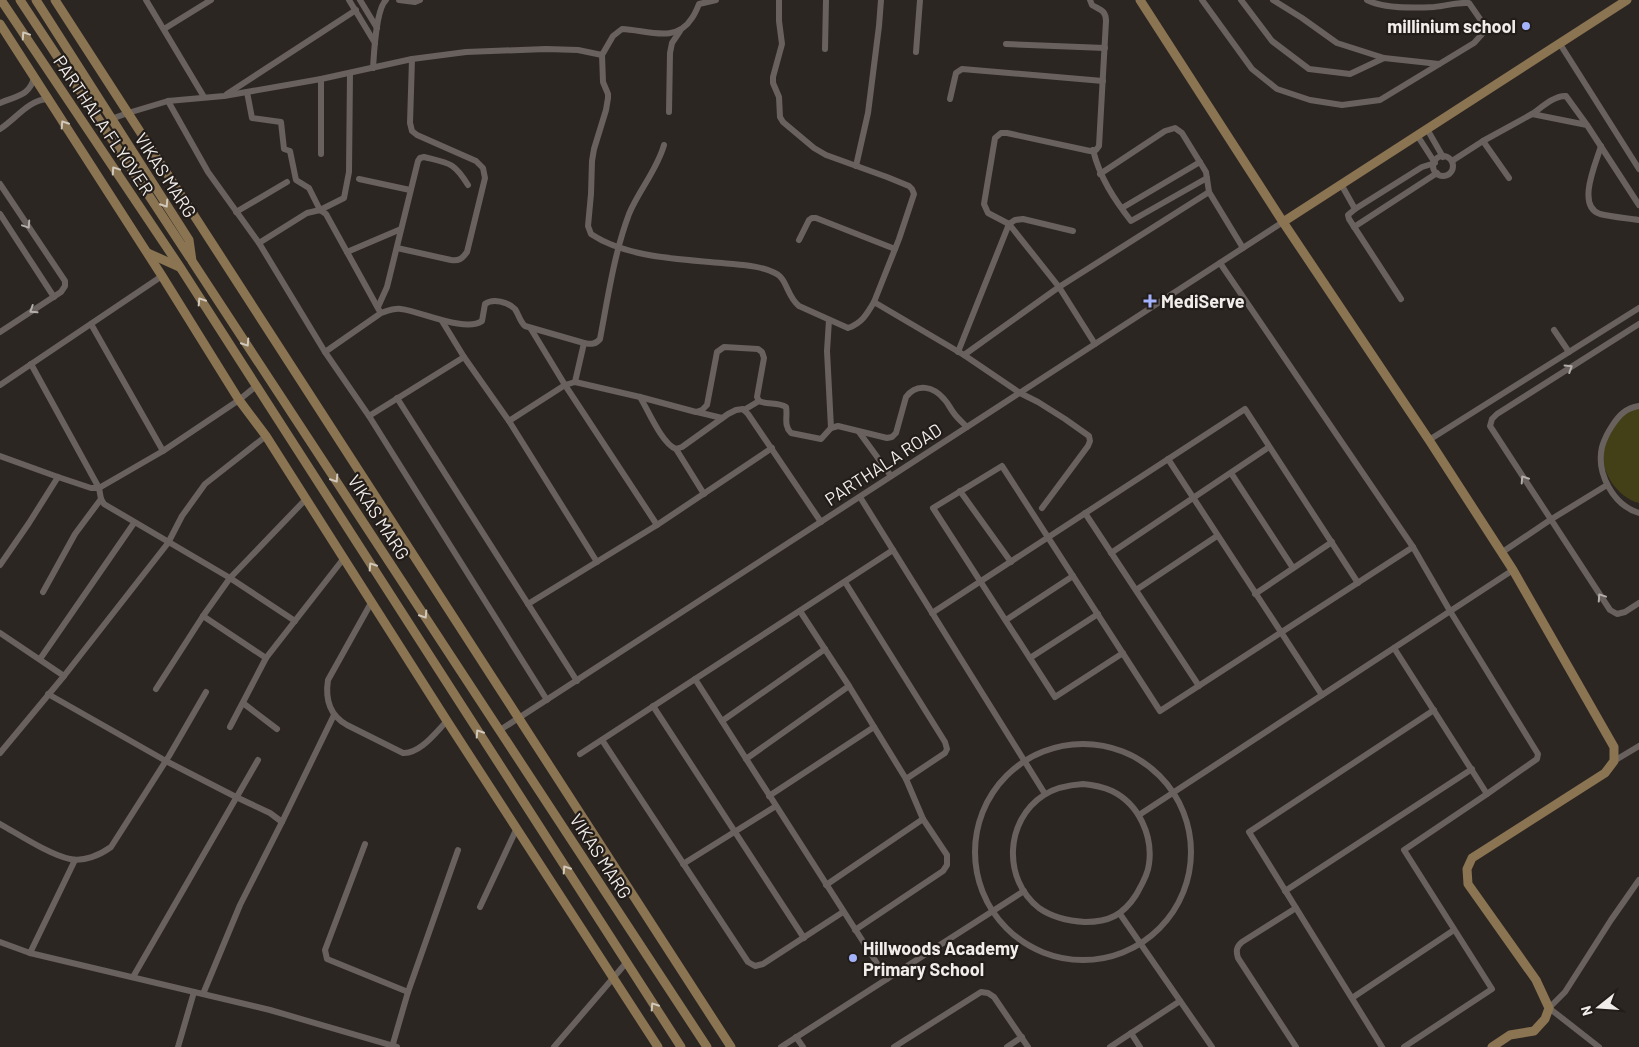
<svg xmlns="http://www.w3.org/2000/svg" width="1639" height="1047" font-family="Barlow,sans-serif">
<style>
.green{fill:#433f16}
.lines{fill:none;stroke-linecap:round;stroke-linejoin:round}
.street{stroke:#68615d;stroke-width:6}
.secondary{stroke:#8b7452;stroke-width:9}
.oneway{stroke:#d2c9bd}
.oneway2{stroke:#b3aeab}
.poi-dot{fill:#a4b2fc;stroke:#231d1a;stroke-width:2}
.labels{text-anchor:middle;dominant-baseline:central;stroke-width:4.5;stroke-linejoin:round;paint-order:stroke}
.poi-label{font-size:18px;font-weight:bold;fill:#f1edeb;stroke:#231d1a;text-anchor:start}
.street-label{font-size:18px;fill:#f1edeb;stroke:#231d1a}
</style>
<rect width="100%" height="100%" fill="#2c2623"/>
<!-- green -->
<path class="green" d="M1639,407V503C1617,497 1600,472 1603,449C1604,445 1607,439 1610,435C1617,420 1622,412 1639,407Z"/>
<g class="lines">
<!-- street -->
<g class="street">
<path d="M146,0L204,97"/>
<path d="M349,0L375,43"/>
<path d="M360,0L377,28"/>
<path d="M399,0L415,2L420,0"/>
<path d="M779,0V21L782,44L773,77V83L779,97L780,117L783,122L814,148L826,155L887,177L909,186L912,189L914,194L899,239L874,302"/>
<path d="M1090,0L1092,5C1100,10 1106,10 1106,21L1099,146L1096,150L1090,151L1007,133H1001L995,138L984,204L988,213L1009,224L1059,287L1095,344"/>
<path d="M1202,0L1252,69L1277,89L1310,100L1342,105L1380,100L1474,43L1483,33L1480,19L1469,3C1456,2 1447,6 1434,7C1415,8 1384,9 1367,0"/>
<path d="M1241,0L1272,41L1309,69L1350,74L1384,58L1439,64"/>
<path d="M1273,0L1302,18L1337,43L1384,58"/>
<path d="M164,29L211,0"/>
<path d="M1006,44L1105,48"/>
<path d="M1560,44L1639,169"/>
<path d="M825,49L826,0"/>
<path d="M916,52L920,0"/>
<path d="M602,55L603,82L608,94V98L606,110L594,149L592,161L591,194L588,226L591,234C627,258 681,259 722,263C740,265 759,265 775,273C787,278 787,297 799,306L848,328C862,323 867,314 874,302L964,355L1020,393L1038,402L1065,419L1089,436L1090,441L1088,446L1042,508"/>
<path d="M373,68C374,53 376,9 386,0"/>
<path d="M321,79V154"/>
<path d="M247,92L252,118L281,122L284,149L290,151L296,180L309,188L320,210L344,198L349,172L350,73"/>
<path d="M227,94L356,10"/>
<path d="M950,99L956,73L962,69L1103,81"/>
<path d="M168,101L208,172L259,243L325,352L369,416L547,700"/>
<path d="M0,103C16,96 30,96 34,77"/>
<path d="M669,112L670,53L672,43L680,31"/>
<path d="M111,119L128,113L168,101L224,96L321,79L412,59L466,52L546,49L578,50L602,55L613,36L622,29C647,30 676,44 692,18C695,14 697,9 699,4L716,0"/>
<path d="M1587,125L1532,114C1541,108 1555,95 1566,96L1587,125L1639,205"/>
<path d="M0,129C16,119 28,100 48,99"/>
<path d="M1427,129L1443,157"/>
<path d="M1483,141L1509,178"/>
<path d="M1601,146C1596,163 1576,206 1600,214C1612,217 1626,218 1639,220"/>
<path d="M1093,150C1100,178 1114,199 1131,221L1207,178"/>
<circle cx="1443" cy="166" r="10"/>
<path d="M1452,161L1483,141L1532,114"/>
<path d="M856,166L868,113L879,26L881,0"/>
<path d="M1100,174L1165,131L1175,128L1182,133L1206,172L1209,192"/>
<path d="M359,179L410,190"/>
<path d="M0,184L65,281V286L61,292L0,332"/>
<path d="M1341,184L1355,209"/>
<path d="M1122,208L1200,162"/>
<path d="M236,212L287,182"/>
<path d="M0,214L54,297"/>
<path d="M1354,227L1437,173"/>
<path d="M799,240L809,220L812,218H816L895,249"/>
<path d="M259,243L307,213L320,210L326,214L379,310"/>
<path d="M397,248L451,260C459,261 462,259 467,252L485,178L483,168L476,161L417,135L412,131L410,123L412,59"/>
<path d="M347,252L401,229"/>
<path d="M1220,263L1413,547L1450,611L1538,754L1537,759L1487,794L1404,850L1492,989L1404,1047"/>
<path d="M1401,299L1349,219L1348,215L1355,209L1422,167L1435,163L1417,135"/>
<path d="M378,307L387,287L418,161L420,158L424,157C449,163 454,162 468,185"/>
<path d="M829,320L827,351L831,428"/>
<path d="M442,321L464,357L509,421L597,562"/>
<path d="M91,324L163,451"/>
<path d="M1639,324L1497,414L1492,419L1490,426L1610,610L1617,614L1625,612L1639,603"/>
<path d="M531,329L565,385L657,525"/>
<path d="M1554,330L1569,352"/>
<path d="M325,352L381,313C387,311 394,308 401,309C420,311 466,333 482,321L485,304C493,298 508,302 515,309C519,315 520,322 525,326L584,343C591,344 595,345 600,339C608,297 614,254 629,214C639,190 657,170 664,145"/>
<path d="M958,352L1009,224L1015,220L1023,219L1073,231"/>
<path d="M964,355L1059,287L1209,192L1243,248"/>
<path d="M31,364L99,488L101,499L104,504L230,578L295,621"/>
<path d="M575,382L584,343"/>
<path d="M0,385L162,276"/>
<path d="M640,397C648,410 662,444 676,449L682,447L728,414L736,410L743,409L748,414L821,522"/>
<path d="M397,398L577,681"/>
<path d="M1639,406C1626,408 1619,415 1612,426C1608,432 1604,440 1602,447C1596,473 1613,505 1639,513"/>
<path d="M744,410L759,401"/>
<path d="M697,412L722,418"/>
<path d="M369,416L464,357"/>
<path d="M509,421L565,385L575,382L640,397L696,412L702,410L707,405L717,352L724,347L758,349L762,352L764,358L757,397L759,401C767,405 778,402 786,407C788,416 783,425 791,433L821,439L831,428L838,426L887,438L892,437L896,433L906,397C917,382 934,387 944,399C948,403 950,408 953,412C957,418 962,422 967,427"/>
<path d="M859,432L891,476"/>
<path d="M1429,440L1639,308"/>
<path d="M676,449L704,494"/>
<path d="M0,456L58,477L91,488H99L163,451L239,400L256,386"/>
<path d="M1168,459L1322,695"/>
<path d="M1231,473L1293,568"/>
<path d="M960,491L1011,562"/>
<path d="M860,497L1045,794"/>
<path d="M1085,513L1199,686"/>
<path d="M1111,553L1269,447"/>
<path d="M1501,553L1550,520L1607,485"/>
<path d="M0,565L29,523L58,477"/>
<path d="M845,582L945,742L947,749L945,753L906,779"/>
<path d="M1136,590L1217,536"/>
<path d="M43,592L75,534L101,499"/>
<path d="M1255,594L1332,542"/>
<path d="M371,603L328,680C325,699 329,715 347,725L403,753C420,754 435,733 447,721"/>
<path d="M528,604L657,525L772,448"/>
<path d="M800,611L849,686L906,779L923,819L947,855V865L943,871L855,930"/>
<path d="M932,613L1245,409L1358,583"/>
<path d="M1006,620L1073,576"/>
<path d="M0,633L64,676"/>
<path d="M1394,648L1487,794"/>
<path d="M1123,653L1055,697L933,508L1002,466L1160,711L1413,547"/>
<path d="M266,658L203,616L230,578L306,499"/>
<path d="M1030,658L1098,614"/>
<path d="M40,659L134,523"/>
<path d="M695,679L887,979"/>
<path d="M156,689L203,616"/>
<path d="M48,694L166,761L236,797L270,813L282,822"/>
<path d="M243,703L277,729"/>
<path d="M653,706L804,938"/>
<path d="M722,721L825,649"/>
<path d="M230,727L266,658L344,558"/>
<path d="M500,730L1283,222"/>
<path d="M602,740L748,962L755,966L763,964L843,912"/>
<circle cx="1083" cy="852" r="108"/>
<path d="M0,753L64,676L168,543L182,516L205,484L266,436"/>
<path d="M580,754L893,550"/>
<path d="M746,759L849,686"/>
<path d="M1614,761L1639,746"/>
<path d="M1083,784C1094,785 1103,787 1112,791C1139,804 1153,836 1149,864C1148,875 1141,886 1136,895C1123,915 1109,922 1085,922C1069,921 1053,918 1039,908C1002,879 1005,820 1044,795C1056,787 1069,785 1083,784Z"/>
<path d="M769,796L874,727"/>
<path d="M1139,815L1513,570"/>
<path d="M0,824C18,834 50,855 70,859C84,862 100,855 111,847L169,756L206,692"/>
<path d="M365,844L325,950L327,959L408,992"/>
<path d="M683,864L776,806"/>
<path d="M826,885L923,819"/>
<path d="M1285,891L1472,769"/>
<path d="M480,907L516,830"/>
<path d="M1120,914L1212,1047"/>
<path d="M0,942L30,953L270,1010L397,1047"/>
<path d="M30,953L75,860"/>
<path d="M133,977L258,760"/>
<path d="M203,994L240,905L282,822L334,715"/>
<path d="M1352,998L1454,930"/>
<path d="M1131,1033L1140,1047"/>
<path d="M796,1037L803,1047"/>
<path d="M178,1047L194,992"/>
<path d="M392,1047L408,992L458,850"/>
<path d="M554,1047L626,963"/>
<path d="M781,1047L1024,891"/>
<path d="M894,1047L981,992L988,993L994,997L1028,1047"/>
<path d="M1007,1047L1022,1037"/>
<path d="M1110,1047L1180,1001"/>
<path d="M1296,1047L1238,958C1236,951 1236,947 1242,942L1296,908"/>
<path d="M1382,1047L1249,832L1434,710"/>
<path d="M1599,1047L1549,1008L1565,992L1611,920L1639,880"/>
</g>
<!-- secondary -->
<g class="secondary">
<path d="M1,0L180,267L681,1047"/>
<path d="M20,0L190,258"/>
<path d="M36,0L189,240L192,261L707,1047"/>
<path d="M55,0L731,1047"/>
<path d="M1140,0L1283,222L1429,440L1513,570L1614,747V761L1605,773L1472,858L1467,869L1468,884L1536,980L1549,1008L1545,1019L1534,1031L1510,1035L1492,1047"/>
<path d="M0,24L162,276L239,400L266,436L447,721L658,1047"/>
<path d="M1283,222L1627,0"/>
<path d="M148,253L179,267"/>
</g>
</g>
<!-- one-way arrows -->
<defs><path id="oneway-chevron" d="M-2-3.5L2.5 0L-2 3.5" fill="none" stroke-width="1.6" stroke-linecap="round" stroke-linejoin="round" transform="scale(1.25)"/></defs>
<g class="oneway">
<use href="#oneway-chevron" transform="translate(25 35) rotate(-124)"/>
<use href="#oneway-chevron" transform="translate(64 124) rotate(-123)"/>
<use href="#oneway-chevron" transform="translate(115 170) rotate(-124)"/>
<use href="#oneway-chevron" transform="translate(165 204) rotate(57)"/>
<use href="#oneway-chevron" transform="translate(201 301) rotate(-123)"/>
<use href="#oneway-chevron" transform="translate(246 343) rotate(57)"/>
<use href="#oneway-chevron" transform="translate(335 479) rotate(57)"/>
<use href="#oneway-chevron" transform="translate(372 566) rotate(-123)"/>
<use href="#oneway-chevron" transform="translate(424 615) rotate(57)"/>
<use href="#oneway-chevron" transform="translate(479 733) rotate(-123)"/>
<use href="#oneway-chevron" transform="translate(566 869) rotate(-123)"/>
<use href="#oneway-chevron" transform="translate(654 1006) rotate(-123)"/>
</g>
<g class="oneway2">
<use href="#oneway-chevron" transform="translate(27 225) rotate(56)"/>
<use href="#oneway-chevron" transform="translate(33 310) rotate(147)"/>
<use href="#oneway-chevron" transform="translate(1569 368) rotate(-32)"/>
<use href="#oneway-chevron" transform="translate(1524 479) rotate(-123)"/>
<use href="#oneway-chevron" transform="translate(1601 597) rotate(-124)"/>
</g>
<!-- markers -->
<g class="poi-dot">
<circle cx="1526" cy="26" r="5"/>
<path d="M1147.5 293.5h5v5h5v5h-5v5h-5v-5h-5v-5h5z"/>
<circle cx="853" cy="958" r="5"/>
</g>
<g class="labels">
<!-- poi labels -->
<g class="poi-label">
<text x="1516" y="26" text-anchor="end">millinium school</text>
<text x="1161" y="301">MediServe</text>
<text x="863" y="948">Hillwoods Academy<tspan x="863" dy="21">Primary School</tspan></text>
</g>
<!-- street labels -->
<g class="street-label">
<text transform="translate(104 125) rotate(56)">PARTHALA FLYOVER</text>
<text transform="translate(166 175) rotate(57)">VIKAS MARG</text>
<text transform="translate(883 464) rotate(-33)">PARTHALA ROAD</text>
<text transform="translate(379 517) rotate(57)">VIKAS MARG</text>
<text transform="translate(601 856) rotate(57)">VIKAS MARG</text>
</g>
</g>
<!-- north arrow -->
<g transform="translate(1599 1007) rotate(253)" stroke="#231d1a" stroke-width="4" paint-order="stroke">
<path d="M0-4L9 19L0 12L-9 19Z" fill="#f1edeb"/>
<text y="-8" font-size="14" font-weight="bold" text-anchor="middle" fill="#f1edeb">N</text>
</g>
</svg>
